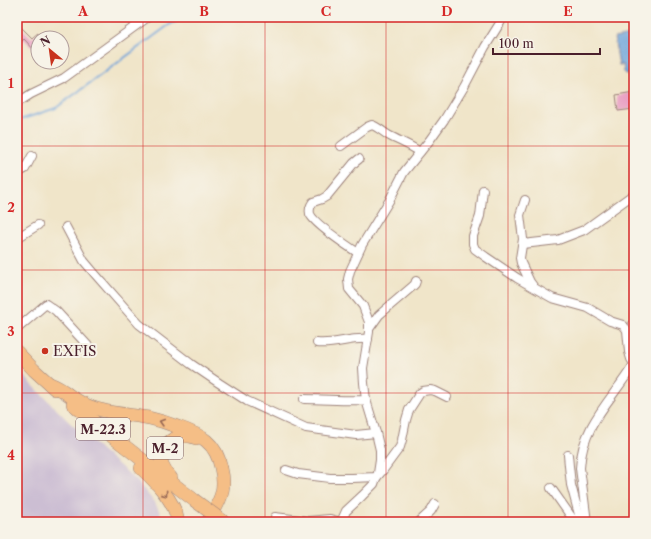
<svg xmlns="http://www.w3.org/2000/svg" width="651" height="539" font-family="'Libre Caslon Text',serif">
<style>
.industrial{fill:#ccbed3}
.water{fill:#6ba2d9;stroke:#5a6082}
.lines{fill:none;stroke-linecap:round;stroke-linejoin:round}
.stream{stroke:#6ba2d9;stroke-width:2}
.building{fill:#e9a1c4}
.minor-casing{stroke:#9d827a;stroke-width:10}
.primary-casing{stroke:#9d827a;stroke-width:14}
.minor{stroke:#fff;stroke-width:8}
.primary{stroke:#f5be86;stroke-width:13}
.primary-bridge-casing{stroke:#9d827a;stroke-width:14;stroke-linecap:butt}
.primary-bridge{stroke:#f5be86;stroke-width:13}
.oneway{stroke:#976754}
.grid{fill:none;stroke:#d62828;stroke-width:1;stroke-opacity:0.55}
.poi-dot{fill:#c8321e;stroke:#f7f3e8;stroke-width:1.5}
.labels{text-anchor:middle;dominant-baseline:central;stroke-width:4;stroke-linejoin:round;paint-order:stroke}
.shield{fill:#f7f3e8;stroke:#7e5f64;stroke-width:1}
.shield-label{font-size:13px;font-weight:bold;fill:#4a1f2b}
.poi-label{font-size:14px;fill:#4a1f2b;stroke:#f7f3e8;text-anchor:start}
.neatline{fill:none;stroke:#d62828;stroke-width:1.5}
.grid-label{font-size:13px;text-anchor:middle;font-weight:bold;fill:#d62828}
</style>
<rect width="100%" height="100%" fill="#f7f3e8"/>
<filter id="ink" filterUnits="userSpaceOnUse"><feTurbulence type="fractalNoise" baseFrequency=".025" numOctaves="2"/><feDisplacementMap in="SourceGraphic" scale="8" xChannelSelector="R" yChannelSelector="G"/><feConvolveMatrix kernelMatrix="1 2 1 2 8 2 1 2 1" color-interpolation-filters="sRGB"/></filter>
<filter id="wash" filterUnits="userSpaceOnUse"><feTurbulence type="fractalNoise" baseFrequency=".012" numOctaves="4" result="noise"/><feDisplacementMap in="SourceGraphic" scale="16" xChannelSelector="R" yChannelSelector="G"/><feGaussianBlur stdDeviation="0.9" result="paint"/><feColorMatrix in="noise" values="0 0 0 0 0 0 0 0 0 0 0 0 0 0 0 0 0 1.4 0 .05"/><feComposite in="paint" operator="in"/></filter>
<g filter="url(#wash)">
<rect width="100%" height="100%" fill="#f0e5c9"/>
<!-- industrial -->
<path class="industrial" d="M17,369L69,422L136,480L155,503L165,522H17Z"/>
<!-- water -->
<path class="water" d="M630,35L634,62L631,63L634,69L633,71L628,74C622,74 624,69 623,65H619L614,38Z"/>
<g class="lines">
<!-- stream -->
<path class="stream" d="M17,121L56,108L169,25L185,17"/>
</g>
<g id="blocks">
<!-- building -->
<g class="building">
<path d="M21,27L32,38L38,33V54L24,39L21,42L17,38V30Z"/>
<path d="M634,92V109L618,111L616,95Z"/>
</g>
</g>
</g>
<g filter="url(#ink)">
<use href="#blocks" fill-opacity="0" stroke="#9d827a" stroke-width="1"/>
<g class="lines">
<defs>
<g id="minor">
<path d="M17,103L31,94L64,78L148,17"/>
<path d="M341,146L367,127L372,125C378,127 383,132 388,135C399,141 410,145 420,152"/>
<path d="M17,173L25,169L32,156"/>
<path d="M483,190L480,216L473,236V244L475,249L486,257L517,278L552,298L588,308L610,321L623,325L627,330L629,352L631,359L634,363"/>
<path d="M525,200L520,215L523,239L520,258L521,263L530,282L533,286"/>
<path d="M66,227L84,261L95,274L139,324L191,364L219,383L247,401L306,428L356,435L376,433"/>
<path d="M17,238L38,225"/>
<path d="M523,244L558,240L584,230L634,194"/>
<path d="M358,253C348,246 314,224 310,214C309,210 310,206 313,202L322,199L327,196L354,163L359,159"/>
<path d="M633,324L634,326"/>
<path d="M17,329L46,304L56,311L90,348"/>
<path d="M369,329L379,315L413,286L415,284L416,281"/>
<path d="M317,343C335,345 351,337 368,339"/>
<path d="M304,399C325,399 345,401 366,400"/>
<path d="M568,455L569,466L571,485L581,522"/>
<path d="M286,470L298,474L330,478H352L377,477L383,470L400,447L402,440L406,420L409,410L420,393L423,391L430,390L435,391L447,397"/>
<path d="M551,488L575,522"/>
<path d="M275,517L308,521L330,519L341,522"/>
<path d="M341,522L346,511L362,496L374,484L378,473L380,460V450L376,433L366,400L364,383L363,368L369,332V322L363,306L349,289L348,279L350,271L362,245L389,201L404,172L429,141L444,120L464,87L485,47L500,23L503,17"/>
<path d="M419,522L431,511L435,504"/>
<path d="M587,522L580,468C582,424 613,399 634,364"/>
</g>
<g id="primary">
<path d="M17,352L34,370L55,389"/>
<path d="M50,384C59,387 65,392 73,398C81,403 91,408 101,410C116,414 133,415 149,418C158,420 168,423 178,427C201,435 216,442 221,468C223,476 224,483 222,492C220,502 213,512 208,522"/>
<path d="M73,404L109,434L194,500"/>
<path d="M141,468C156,482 175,501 178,522"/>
<path d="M171,478C168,475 164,470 162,465C156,444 179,431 196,438"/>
</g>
</defs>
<!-- minor casing -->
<use href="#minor" class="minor-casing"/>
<!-- primary casing -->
<use href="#primary" class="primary-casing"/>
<!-- minor -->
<use href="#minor" class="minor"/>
<!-- primary -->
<use href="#primary" class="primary"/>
<defs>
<path id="primary-bridge" d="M194,500L224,522"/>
</defs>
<!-- primary-bridge casing -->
<use href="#primary-bridge" class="primary-bridge-casing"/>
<!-- primary-bridge -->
<use href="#primary-bridge" class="primary-bridge"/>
</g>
<!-- one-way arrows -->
<defs><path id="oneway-chevron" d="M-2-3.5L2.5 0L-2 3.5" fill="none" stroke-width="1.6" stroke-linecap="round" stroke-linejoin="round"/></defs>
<g class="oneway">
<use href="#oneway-chevron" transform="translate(162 422) rotate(-164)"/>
<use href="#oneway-chevron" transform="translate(165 494) rotate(54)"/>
</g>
</g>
<!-- grid -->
<path class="grid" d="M143,17V522M265,17V522M386,17V522M508,17V522M17,146H634M17,270H634M17,393H634"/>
<!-- markers -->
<circle class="poi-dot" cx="45" cy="351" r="4"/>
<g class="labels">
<!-- shield labels -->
<g class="shield">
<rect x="76" y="418" width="54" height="22" rx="3"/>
<rect x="147" y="437" width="36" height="22" rx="3"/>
</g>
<g class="shield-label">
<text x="103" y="429">M-22.3</text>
<text x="165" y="448">M-2</text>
</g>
<!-- poi labels -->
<g class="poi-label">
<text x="53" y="351">EXFIS</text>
</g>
</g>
<!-- margin -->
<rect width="651" height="539" fill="none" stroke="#f7f3e8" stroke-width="44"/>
<!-- north arrow -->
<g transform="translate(50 50) rotate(331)"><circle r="19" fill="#f7f3e8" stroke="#b29e9c"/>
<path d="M0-3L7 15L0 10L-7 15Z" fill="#c8321e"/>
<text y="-6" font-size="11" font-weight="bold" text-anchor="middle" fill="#4a1f2b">N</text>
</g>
<!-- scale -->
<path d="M493 48v6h107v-6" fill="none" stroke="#4a1f2b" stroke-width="2"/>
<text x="499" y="48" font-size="12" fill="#4a1f2b" stroke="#f7f3e8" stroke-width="3" paint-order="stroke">100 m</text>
<rect x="22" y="22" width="607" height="495" class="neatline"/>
<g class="grid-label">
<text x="83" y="16">A</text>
<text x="204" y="16">B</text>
<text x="326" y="16">C</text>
<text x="447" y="16">D</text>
<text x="568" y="16">E</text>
<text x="11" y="88">1</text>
<text x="11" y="212">2</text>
<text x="11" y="336">3</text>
<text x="11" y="460">4</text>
</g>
</svg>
